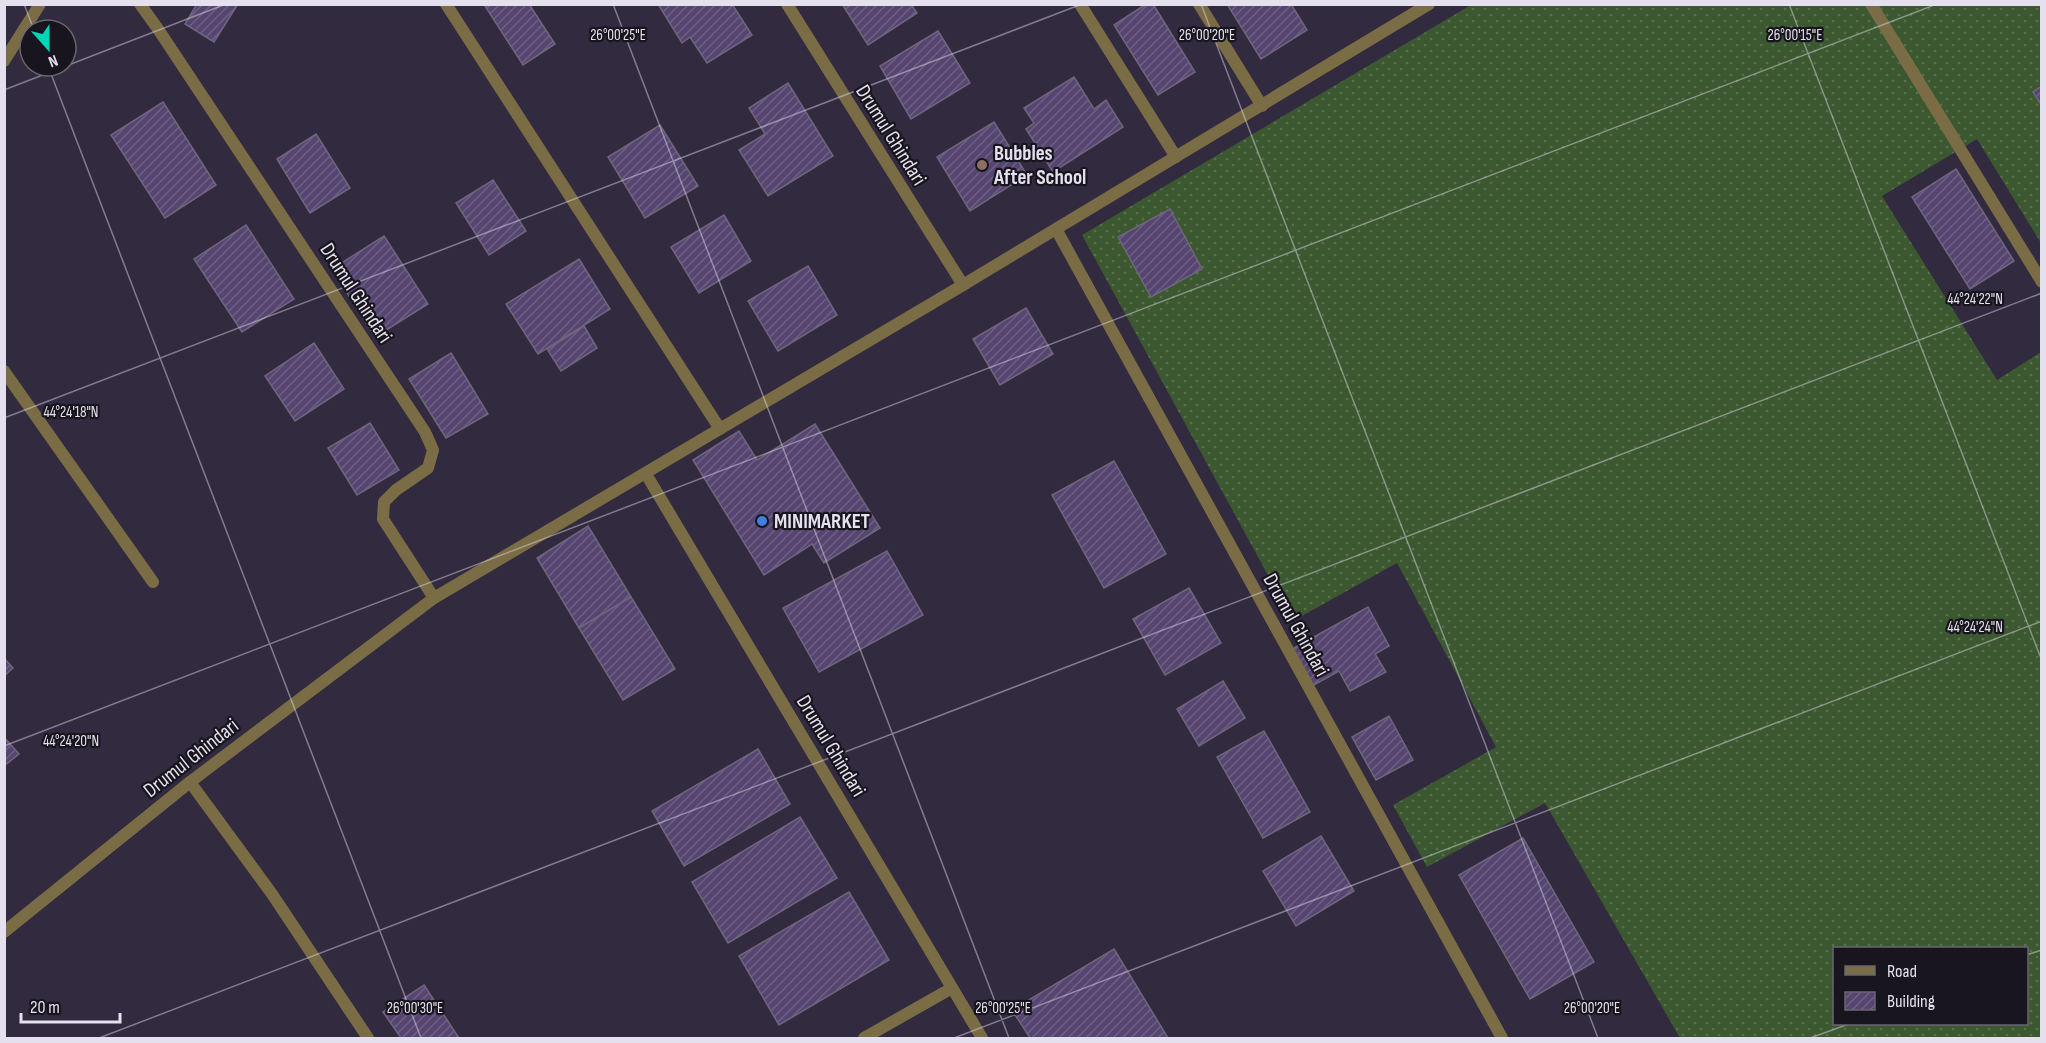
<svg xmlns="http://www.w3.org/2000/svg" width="2046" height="1043" font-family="'Sofia Sans Condensed',sans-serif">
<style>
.grass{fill:url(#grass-dots);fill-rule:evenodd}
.building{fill:url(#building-hatch);stroke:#6f667d;stroke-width:1.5}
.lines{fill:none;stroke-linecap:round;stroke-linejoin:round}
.lane{stroke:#7a6d45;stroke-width:12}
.street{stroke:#7a6d45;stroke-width:12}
.ticks{fill:none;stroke:#e4e0ed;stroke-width:1.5;stroke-opacity:0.45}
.education-dot{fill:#8d6e63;stroke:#18151e;stroke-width:2}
.shop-dot{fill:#3f7fe0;stroke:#18151e;stroke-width:2}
.labels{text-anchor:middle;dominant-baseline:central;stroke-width:4.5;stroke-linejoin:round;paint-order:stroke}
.street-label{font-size:21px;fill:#e4e0ed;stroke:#18151e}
.poi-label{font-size:21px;font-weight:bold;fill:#e4e0ed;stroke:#18151e;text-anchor:start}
.ticks-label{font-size:15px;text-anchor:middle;fill:#e4e0ed;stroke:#18151e;stroke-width:4.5;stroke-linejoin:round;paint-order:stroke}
</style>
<defs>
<pattern id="grass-dots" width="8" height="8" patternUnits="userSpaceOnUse" patternTransform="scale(1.5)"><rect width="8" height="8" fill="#3b5830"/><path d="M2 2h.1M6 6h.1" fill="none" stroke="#57704e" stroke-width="1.8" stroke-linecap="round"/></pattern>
<pattern id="building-hatch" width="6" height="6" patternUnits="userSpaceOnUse" patternTransform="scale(1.5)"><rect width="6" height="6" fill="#564570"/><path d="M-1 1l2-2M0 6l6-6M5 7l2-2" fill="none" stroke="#6e6085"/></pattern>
</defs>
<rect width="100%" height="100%" fill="#322a3e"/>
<!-- grass -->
<path class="grass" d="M1471,5H2041V243L1977,139L1882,196L1997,380L2041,352V1038H1680L1545,803L1427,867L1393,805L1496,747L1397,563L1293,621L1082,235ZM1834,948H2026V1024H1834Z"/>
<!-- building -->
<g class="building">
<path d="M197,4H238L214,42L185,24Z"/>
<path d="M488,4H529L555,44L523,65L485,6Z"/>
<path d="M658,4H732L752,35L707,63L690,37L682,43Z"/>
<path d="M842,4H911L917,13L868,45Z"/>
<path d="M1146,4H1153L1195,72L1158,95L1114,25Z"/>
<path d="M1227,4H1291L1307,30L1261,59Z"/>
<path d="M938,31L970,83L911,119L880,66Z"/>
<path d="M1074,77L1094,109L1106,100L1123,127L1053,172L1026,129L1034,123L1024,108Z"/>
<path d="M788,83L833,156L768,196L739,150L765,134L749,108Z"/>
<path d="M2042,86V106L2033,92Z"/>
<path d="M163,102L216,185L165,218L111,135Z"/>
<path d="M994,122L1027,175L970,211L937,157Z"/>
<path d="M660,125L698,186L645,218L608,157Z"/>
<path d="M316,134L350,188L310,213L277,159Z"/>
<path d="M1956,169L2014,261L1970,289L1912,197Z"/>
<path d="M493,180L526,231L489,255L456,203Z"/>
<path d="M1170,209L1202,269L1151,297L1118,237Z"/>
<path d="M724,215L751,261L699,293L671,247Z"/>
<path d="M246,225L294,299L242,332L194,259Z"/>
<path d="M384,236L428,304L375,337L332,269Z"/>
<path d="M579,259L610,309L538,354L506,304Z"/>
<path d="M808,266L837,315L778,351L748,301Z"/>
<path d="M1026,308L1053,354L1000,385L973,339Z"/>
<path d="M584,326L597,348L561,371L547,349Z"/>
<path d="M314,343L344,389L295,421L265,376Z"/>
<path d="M451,353L488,414L446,438L409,379Z"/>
<path d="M370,423L399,470L357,495L328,448Z"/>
<path d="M815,424L880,528L824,563L812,544L764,575L693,460L739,431L757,460Z"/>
<path d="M1114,461L1166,554L1104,588L1052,495Z"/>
<path d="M588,526L631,597L579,628L537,558Z"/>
<path d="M887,551L923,615L819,672L783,608Z"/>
<path d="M1189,588L1221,643L1165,675L1133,619Z"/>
<path d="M631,597L675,669L623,700L579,628Z"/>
<path d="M1368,607L1389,646L1375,654L1386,672L1350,691L1339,671L1312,686L1292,649Z"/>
<path d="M4,658L13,668L4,676Z"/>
<path d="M1223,681L1245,718L1199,746L1177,709Z"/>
<path d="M1389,716L1413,760L1376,780L1352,737Z"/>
<path d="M1264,731L1310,812L1263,838L1217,757Z"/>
<path d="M4,737L19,754L4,766Z"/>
<path d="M758,749L790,804L684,866L652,811Z"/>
<path d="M800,817L837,878L728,943L692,882Z"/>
<path d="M1321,836L1354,891L1296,926L1263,871Z"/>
<path d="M1523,838L1594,962L1530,999L1459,875Z"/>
<path d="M849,892L889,960L779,1025L739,956Z"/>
<path d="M1114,949L1168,1038H1030L1012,1010Z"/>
<path d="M424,985L459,1038H401L383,1012Z"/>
</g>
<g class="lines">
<!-- lane -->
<path class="lane" d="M864,1038L952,988"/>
<!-- street -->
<g class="street">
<path d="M140,4L158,29L425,432L433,450L428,468L396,490L384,502L383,519L434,598"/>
<path d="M446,4L720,429"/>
<path d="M787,4L963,285"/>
<path d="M1080,4L1176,157"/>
<path d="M1199,4L1262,106"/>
<path d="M1871,4L2042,282"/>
<path d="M4,61L40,4"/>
<path d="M1056,229L1502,1038"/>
<path d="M4,371L153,582"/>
<path d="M646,474L982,1038"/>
<path d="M190,782L272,894L368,1038"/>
<path d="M4,932L190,782L434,598L963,285L1429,4"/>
</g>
</g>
<!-- ticks -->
<path class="ticks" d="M24,4L34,30M613,4L1009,1038M1201,4L1598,1038M1789,4L2042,661M48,66L421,1038M4,90L226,4M4,418L1082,4M4,746L1937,4M2026,955L2042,950M99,1038L2042,293M954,1038L2042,621M1810,1038L1849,1024"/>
<!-- markers -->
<circle class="education-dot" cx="982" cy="165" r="6"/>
<circle class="shop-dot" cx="762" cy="521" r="6"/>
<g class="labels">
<!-- street labels -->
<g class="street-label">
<text transform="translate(891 135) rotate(58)">Drumul Ghindari</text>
<text transform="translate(356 293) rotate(57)">Drumul Ghindari</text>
<text transform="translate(1296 625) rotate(61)">Drumul Ghindari</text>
<text transform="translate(831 746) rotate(59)">Drumul Ghindari</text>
<text transform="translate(191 758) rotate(-38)">Drumul Ghindari</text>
</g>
<!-- poi labels -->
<g class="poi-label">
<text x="994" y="153">Bubbles<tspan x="994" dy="24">After School</tspan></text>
<text x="774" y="521">MINIMARKET</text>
</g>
</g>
<g class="ticks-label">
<text x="618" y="40">26°00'25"E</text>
<text x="1207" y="40">26°00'20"E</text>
<text x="1795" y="40">26°00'15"E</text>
<text x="1975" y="304">44°24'22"N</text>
<text x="71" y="417">44°24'18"N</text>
<text x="1975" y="632">44°24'24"N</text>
<text x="71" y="746">44°24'20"N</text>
<text x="415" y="1013">26°00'30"E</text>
<text x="1003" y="1013">26°00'25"E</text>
<text x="1592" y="1013">26°00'20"E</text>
</g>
<!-- border -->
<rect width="2046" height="1043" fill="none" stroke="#e4e0ed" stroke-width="12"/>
<!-- legend -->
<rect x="1833" y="947" width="195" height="78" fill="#18151e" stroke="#6a6671" stroke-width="1.5"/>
<rect x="1845" y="966" width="30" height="9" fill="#7a6d45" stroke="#6a6671" stroke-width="1.5"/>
<text x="1887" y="977" font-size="18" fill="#e4e0ed">Road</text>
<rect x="1845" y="992" width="30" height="18" fill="url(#building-hatch)" stroke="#6a6671" stroke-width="1.5"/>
<text x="1887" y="1007" font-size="18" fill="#e4e0ed">Building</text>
<!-- north arrow -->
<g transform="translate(48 48) rotate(159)"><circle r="28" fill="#18151e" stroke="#6a6671" stroke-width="1.5"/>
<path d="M0-4.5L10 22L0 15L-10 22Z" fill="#00d5b7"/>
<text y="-9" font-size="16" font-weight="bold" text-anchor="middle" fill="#e4e0ed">N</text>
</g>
<!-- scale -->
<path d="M21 1013v9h99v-9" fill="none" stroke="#e4e0ed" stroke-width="3"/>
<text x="30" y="1013" font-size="18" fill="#e4e0ed" stroke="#18151e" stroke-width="4.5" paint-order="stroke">20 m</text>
</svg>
